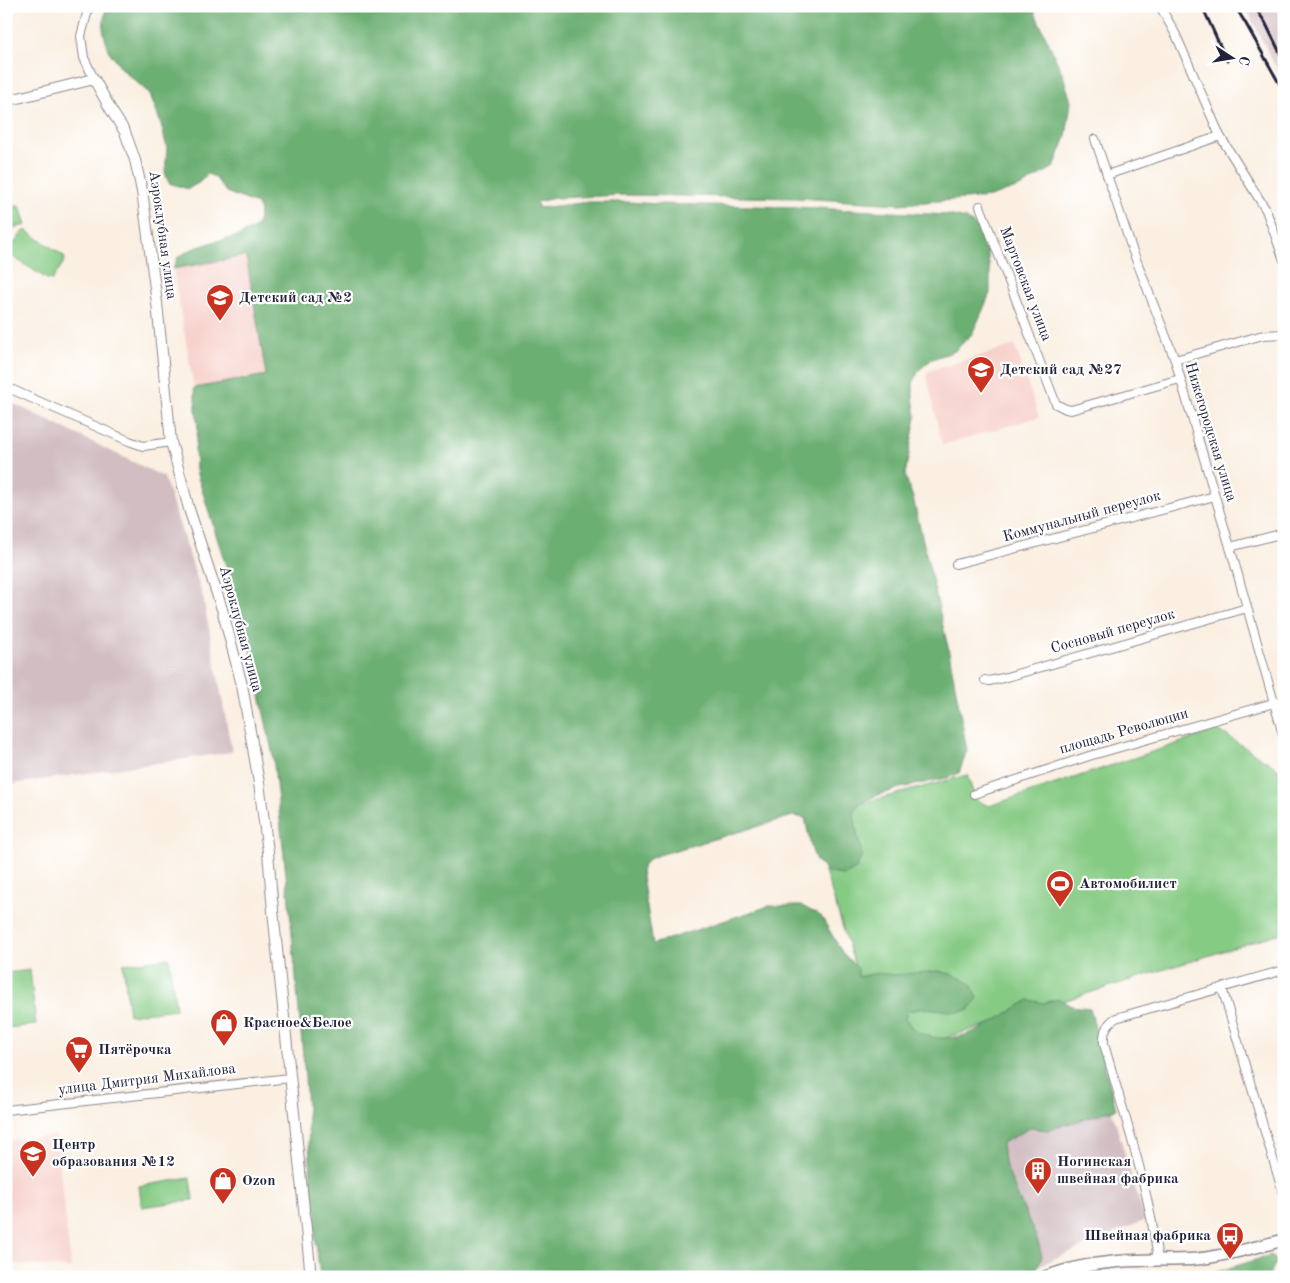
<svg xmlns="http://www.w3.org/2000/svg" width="1290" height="1283" font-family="'Old Standard TT',serif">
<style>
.built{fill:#f7d0ca}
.industrial{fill:#d2bec2}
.green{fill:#86cb84;stroke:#547660}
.forest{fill:#6caf72;stroke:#476856}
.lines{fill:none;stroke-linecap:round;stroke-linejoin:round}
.minor-casing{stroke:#8e888e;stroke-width:10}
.tertiary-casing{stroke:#8e888e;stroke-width:12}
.secondary-casing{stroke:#8e888e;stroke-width:14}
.minor{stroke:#fff;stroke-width:8}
.tertiary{stroke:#fff;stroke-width:10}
.secondary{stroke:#fff;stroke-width:11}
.rail{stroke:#22223b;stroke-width:3}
.labels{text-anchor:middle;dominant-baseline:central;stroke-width:4.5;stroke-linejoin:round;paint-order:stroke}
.street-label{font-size:15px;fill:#22223b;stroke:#fff}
.poi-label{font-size:15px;font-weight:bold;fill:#22223b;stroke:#fff;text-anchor:start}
</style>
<rect width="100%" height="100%" fill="#fff"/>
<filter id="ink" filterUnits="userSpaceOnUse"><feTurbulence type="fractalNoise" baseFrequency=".02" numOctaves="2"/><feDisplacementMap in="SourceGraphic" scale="10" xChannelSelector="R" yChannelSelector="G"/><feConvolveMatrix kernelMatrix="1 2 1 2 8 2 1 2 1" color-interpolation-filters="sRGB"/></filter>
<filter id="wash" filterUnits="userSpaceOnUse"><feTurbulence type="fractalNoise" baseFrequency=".0096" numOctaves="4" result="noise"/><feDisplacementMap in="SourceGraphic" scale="20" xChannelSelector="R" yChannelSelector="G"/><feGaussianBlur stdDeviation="1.12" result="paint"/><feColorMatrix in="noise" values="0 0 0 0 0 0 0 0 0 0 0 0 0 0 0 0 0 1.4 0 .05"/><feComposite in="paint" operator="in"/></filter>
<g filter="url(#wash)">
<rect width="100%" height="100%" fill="#faefe1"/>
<!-- built -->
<g class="built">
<path d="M246,256L267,375L194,388L173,269Z"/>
<path d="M1015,345L1039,417L942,445L926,372Z"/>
<path d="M56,1135L71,1268L6,1263V1141Z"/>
</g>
<!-- industrial -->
<g class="industrial">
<path d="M1245,6H1284V84Z"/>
<path d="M6,400L164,477L203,597L232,752L6,785Z"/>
<path d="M1108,1098L1145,1220L1033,1268L988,1139Z"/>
</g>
<!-- green -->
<g class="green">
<path d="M20,205L26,225L6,230V209Z"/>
<path d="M23,231H27L64,256L65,260L52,280L47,279L10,255L9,251Z"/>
<path d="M1218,730L1280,770L1284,785V932L884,1057L808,818L967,775L976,800L989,806Z"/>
<path d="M169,958L176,1009L129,1015L123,964Z"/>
<path d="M30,970L36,1025L6,1028V973Z"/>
<path d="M190,1178L193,1200L142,1207L139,1186Z"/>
</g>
<!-- forest -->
<g class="forest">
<path d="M106,6H1032L1063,75L1071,102L1066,137L1054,167L1022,186L990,197L900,204L796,198L625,195L555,198L536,202L539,208L589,202H628L657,204L796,207L948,215L966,219L979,228L987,247L990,273V293L982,312L972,334L955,351L932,359L919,370L913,383V397L916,417L905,475L913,498L948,647L967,750L959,773L947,778L900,788L878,795L859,804L854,814L857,834L862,855L856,869L844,875L829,873L816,861L811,847L805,818L793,816L659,855C648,859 646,860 641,871L653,944L769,906H802L821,916L842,952L858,969V977L876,973L895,975L939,971L954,975L970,983L978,998L969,1010L959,1012L926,1008L907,1011L905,1018C908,1022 911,1027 915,1030C917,1033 922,1034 925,1035C960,1049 1000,1017 1029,1000L1043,1003L1059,999L1071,1006L1090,1008L1116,1109L1048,1130L1030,1128L1002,1143L1004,1161L1017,1194L1037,1239L1042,1256L1036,1271L1026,1277H320L314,1226L305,1077L289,902L273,756L246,630L196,471L195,448L198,429L194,388L266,375L246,256L173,269L178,257L192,249L213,242L239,236L257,226L260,212L257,204L226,192L215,177L208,174L200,182L188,189L169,183L165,173L167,148L161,124L150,94L123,70L108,50L103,29Z"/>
<path d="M1271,1255L1277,1261L1268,1277H1192L1207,1275Z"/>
</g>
</g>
<g filter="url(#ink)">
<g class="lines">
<defs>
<g id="minor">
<path d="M89,6L81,36L84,58L94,79"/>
<path d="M1160,6L1176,35L1220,136L1266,210L1284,260"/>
<path d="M1095,139L1132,249L1175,360L1230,547L1284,738"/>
<path d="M1107,175L1220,136"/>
<path d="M980,206L1056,404L1066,409L1071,410L1180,379"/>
<path d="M1175,360L1263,335L1284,334"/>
<path d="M6,387L129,441L143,446L171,442"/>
<path d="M1230,547L1284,533"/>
<path d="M956,564L1215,496"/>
<path d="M985,680L989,681L1003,678L1247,608"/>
<path d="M974,794L1089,756L1284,700"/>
<path d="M1222,988L1284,1196"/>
<path d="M6,1110L290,1078"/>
<path d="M1158,1261C1149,1187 1124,1115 1104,1044C1103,1032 1106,1024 1116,1018L1284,970"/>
</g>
<path id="tertiary" d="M6,101L94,79L111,110L125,132L135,160L142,191L157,303L171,442L189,509L222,609L242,685L259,783L268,852L273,911L311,1277"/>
<path id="secondary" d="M1045,1277C1067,1269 1090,1264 1113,1262C1141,1259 1169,1261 1197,1259C1226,1256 1255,1247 1284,1240"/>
</defs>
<!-- minor casing -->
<use href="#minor" class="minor-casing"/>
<!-- tertiary casing -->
<use href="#tertiary" class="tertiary-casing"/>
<!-- secondary casing -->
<use href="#secondary" class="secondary-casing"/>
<!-- minor -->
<use href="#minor" class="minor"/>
<!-- tertiary -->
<use href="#tertiary" class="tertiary"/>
<!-- secondary -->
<use href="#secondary" class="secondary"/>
<!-- rail -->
<g class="rail">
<path d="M1202,6L1227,61"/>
<path d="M1235,6L1246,24L1284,92"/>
<path d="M1254,6L1265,22L1284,61"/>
</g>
</g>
</g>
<!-- icons -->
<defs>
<symbol id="school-pin" viewBox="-11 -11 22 30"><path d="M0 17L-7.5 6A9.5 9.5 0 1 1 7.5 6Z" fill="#c8321e" stroke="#fff"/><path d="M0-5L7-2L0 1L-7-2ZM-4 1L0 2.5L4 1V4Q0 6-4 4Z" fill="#fff"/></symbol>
<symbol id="stadium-pin" viewBox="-11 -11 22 30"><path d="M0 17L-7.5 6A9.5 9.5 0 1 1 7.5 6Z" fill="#c8321e" stroke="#fff"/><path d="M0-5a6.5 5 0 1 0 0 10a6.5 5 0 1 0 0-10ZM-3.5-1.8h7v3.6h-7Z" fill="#fff"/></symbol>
<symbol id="shop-pin" viewBox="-11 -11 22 30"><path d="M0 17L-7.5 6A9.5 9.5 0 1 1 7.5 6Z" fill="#c8321e" stroke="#fff"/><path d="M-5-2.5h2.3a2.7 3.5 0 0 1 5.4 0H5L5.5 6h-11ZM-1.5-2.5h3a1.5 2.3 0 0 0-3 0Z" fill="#fff"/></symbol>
<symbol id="supermarket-pin" viewBox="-11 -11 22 30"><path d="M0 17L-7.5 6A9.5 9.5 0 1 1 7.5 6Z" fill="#c8321e" stroke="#fff"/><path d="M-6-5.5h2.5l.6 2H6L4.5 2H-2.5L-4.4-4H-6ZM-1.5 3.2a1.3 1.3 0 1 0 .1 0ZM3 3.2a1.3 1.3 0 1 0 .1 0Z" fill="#fff"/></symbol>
<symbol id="building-pin" viewBox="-11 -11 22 30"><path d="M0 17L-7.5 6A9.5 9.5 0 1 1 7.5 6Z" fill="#c8321e" stroke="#fff"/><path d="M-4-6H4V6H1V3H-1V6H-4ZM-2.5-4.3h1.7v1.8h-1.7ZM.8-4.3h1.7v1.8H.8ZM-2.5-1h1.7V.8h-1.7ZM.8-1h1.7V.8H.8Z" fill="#fff"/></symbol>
<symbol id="bus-pin" viewBox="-11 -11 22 30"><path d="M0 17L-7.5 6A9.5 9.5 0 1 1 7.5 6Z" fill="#c8321e" stroke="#fff"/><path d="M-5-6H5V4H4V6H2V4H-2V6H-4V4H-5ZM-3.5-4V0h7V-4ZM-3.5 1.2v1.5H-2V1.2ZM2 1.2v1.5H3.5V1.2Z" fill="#fff"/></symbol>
</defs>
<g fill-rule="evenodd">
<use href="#school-pin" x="204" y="282" width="32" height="43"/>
<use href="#school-pin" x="965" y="354" width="32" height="43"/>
<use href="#stadium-pin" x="1044" y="868" width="32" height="43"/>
<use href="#shop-pin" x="208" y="1007" width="32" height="43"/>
<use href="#supermarket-pin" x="63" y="1034" width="32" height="43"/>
<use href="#school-pin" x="17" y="1138" width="32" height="43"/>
<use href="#building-pin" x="1022" y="1155" width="32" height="43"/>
<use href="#shop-pin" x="207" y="1165" width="32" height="43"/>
<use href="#bus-pin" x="1214" y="1220" width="32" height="43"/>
</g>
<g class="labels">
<!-- street labels -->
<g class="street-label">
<text transform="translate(162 235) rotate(82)">Аэроклубная улица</text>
<text transform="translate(1025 284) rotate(69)">Мартовская улица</text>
<text transform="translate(1210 432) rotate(73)">Нижегородская улица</text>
<text transform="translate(1082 517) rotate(-15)">Коммунальный переулок</text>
<text transform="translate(240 629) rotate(75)">Аэроклубная улица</text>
<text transform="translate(1113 632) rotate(-16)">Сосновый переулок</text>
<text transform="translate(1124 732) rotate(-16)">площадь Революции</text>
<text transform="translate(147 1080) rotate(-7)">улица Дмитрия Михайлова</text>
</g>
<!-- poi labels -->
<g class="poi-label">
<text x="239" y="298">Детский сад №2</text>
<text x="1000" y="370">Детский сад №27</text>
<text x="1079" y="884">Автомобилист</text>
<text x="243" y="1023">Красное&amp;Белое</text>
<text x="98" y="1050">Пятёрочка</text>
<text x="52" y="1145">Центр<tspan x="52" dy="17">образования №12</tspan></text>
<text x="1057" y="1162">Ногинская<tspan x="1057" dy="17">швейная фабрика</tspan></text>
<text x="242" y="1181">Ozon</text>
<text x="1211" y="1236" text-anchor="end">Швейная фабрика</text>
</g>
</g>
<!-- margin -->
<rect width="1290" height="1283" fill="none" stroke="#fff" stroke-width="25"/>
<!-- north arrow -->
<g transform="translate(1232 58) rotate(102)" stroke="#ffffff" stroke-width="4" paint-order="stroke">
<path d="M0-4L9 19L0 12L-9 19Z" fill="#22223b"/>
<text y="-8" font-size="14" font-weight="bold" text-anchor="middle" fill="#22223b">С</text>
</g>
</svg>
